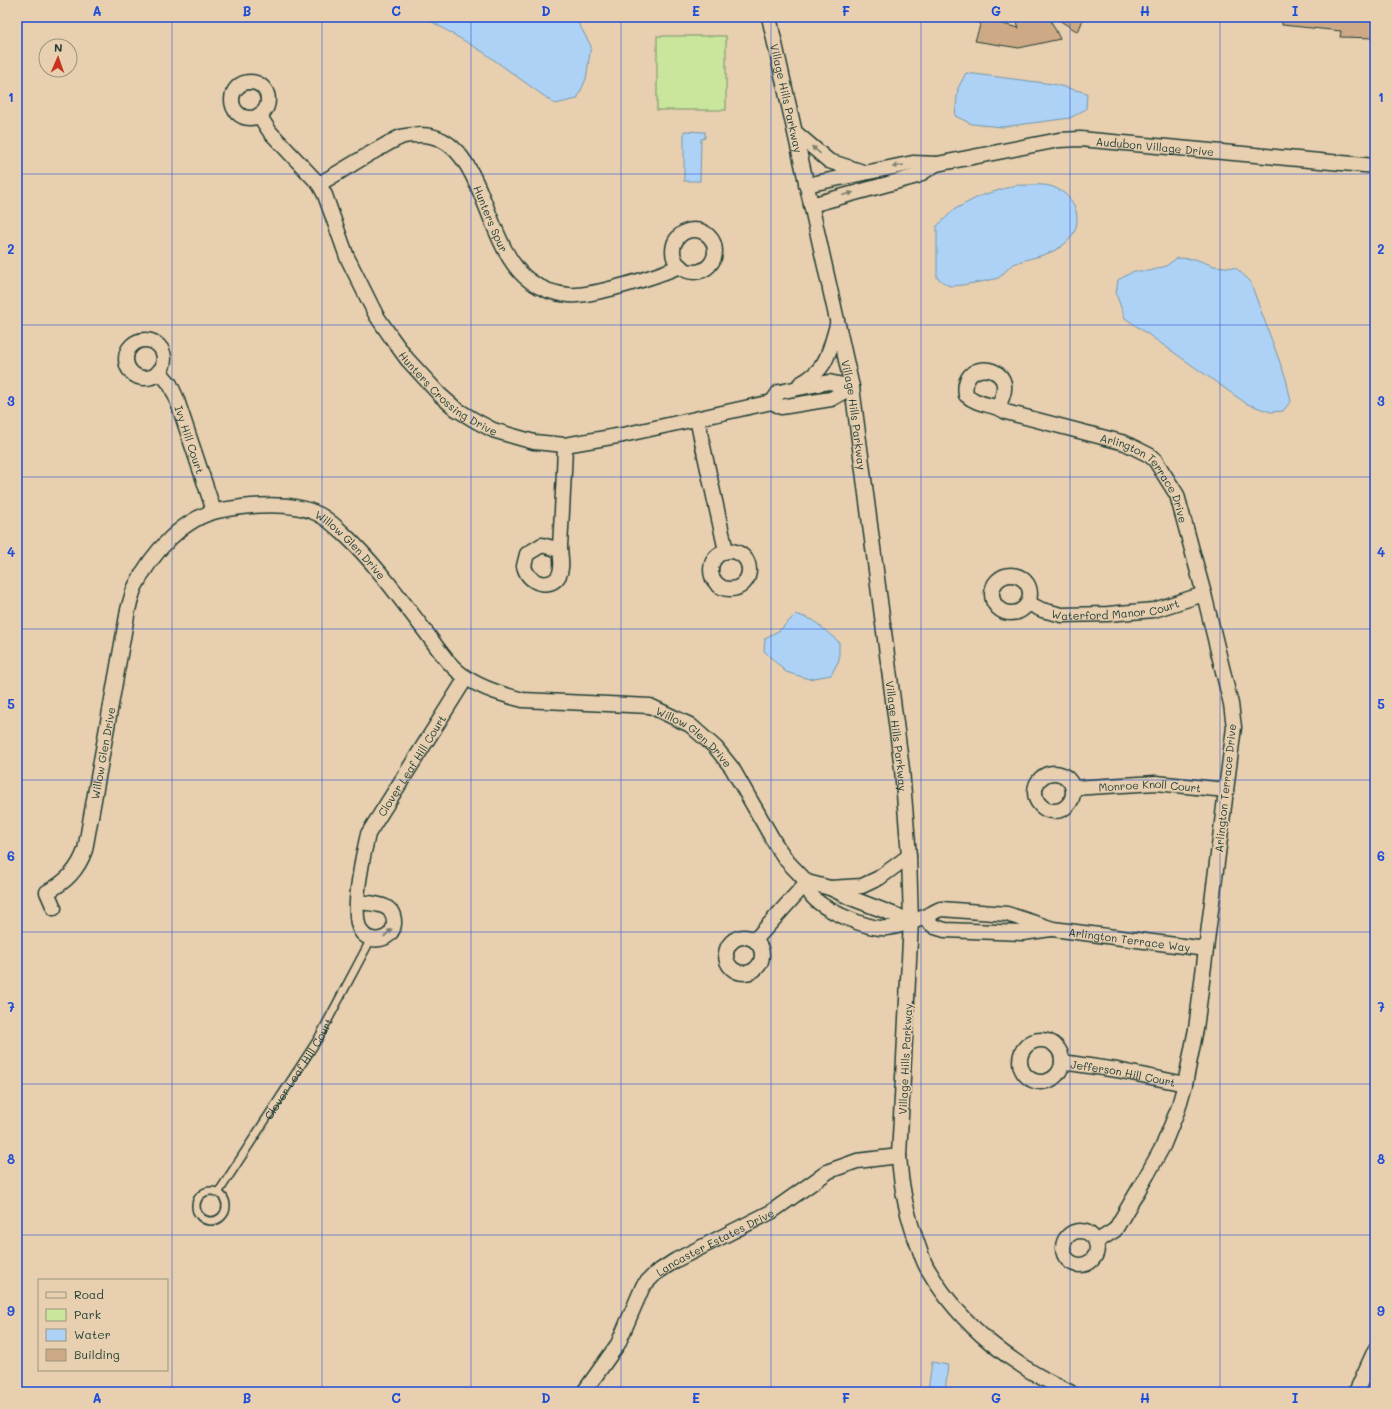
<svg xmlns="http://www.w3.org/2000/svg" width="1392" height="1409" font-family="Mali,sans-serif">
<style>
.green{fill:#cae59c;stroke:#749168}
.water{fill:#add2f6;stroke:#7496a8}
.building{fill:#cdaa85;stroke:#1f3d34}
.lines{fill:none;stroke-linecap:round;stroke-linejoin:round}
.service-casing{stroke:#1f3d34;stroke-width:10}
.minor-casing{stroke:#1f3d34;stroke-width:17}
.service{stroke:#e8cfb0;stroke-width:7}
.minor{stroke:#e8cfb0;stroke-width:14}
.oneway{fill:#797f6c}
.grid{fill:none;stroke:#1d4ed8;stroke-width:1;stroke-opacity:0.55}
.labels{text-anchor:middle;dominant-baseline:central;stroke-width:3.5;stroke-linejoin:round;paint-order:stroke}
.street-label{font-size:11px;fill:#1f3d34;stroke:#e8cfb0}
.neatline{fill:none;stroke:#1d4ed8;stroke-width:1.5}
.grid-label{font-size:13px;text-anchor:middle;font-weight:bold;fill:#1d4ed8}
</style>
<rect width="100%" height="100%" fill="#e8cfb0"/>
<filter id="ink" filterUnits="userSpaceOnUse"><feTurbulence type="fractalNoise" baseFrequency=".025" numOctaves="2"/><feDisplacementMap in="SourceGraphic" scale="8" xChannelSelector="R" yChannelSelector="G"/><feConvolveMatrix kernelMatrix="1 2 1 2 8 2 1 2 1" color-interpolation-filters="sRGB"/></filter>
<g filter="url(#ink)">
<!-- green -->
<rect class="green" x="657" y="36" width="69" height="74"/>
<!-- water -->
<g class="water">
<path d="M415,17H575L591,46L586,79L577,99L555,104L483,52L429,20Z"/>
<path d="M966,73L1053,84L1087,93L1086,109L1070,118L1002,127L972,124L955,116L958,88Z"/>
<path d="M684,131L705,132V138L701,139L700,181H684Z"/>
<path d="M1016,185C1027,186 1043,183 1053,187C1080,197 1086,229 1062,246C1047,257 1029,257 1014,264C1007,267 1004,275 998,278C994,280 953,287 950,286C946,285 941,280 937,278V226L955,209L980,196Z"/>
<path d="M1177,258L1195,259L1214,266L1236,268L1250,281L1286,379L1291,401L1283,411L1271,412L1247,404L1125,318L1116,294L1118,280L1134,271H1150L1166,266Z"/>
<path d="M796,614L813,620L839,642V660L831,675L809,679L786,672L764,651L765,638L780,630Z"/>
<path d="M932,1362L948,1365L945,1392H928Z"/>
</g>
<!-- building -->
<g class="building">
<path d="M1024,17H1049L1060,39L1019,48L975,41L982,19L1019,28L1016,19Z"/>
<path d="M1054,17H1084L1078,32Z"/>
<path d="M1282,17H1375V38L1340,37L1341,31L1282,25Z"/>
</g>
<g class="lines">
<defs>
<g id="service">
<circle cx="211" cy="1206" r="15"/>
<path id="s1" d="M218,1193L318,1039L371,939"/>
</g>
<g id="minor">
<path id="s2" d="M769,17L852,387L902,769L909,856L911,921L899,1156C901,1190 907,1217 919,1248C922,1256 924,1264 929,1271C961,1326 1013,1366 1070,1392"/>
<circle cx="250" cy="100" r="18"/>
<path id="s3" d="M259,115L270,132L319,184L325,195L347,257L376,315L391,337L407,359L440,395L456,409L476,421L493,430L513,436L534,442L565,445L623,435L772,402L779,392L829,382L852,387"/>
<path d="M796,133L829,161L863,172"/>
<path id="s4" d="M319,184C337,174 354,163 371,153C381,148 391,141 401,137C406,135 413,135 419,135C485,133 482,247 530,281C541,289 556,294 569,295C592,297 658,276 680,266"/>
<path id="s5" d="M806,185L913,163L937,164L1059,140L1080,139L1375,166"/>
<path d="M811,205L917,176L936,164"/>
<circle cx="694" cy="251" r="21"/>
<circle cx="145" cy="359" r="19"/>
<path id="s6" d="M159,371L170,384L176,397L214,511"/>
<path d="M800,384C827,370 829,353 837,325"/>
<path d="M772,402L781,407L831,399L852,387"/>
<path id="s7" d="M999,407C1000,401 1004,395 1004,389C1007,364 960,360 966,395C980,407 993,403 1006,412L1125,443L1149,455L1155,460L1177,495L1204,594L1231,704L1234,727L1196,1029L1185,1084L1178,1109L1163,1146L1147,1175L1115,1230L1096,1242"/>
<path d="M697,419L726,551"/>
<path d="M560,550L542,545L527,554L524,566C529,588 559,590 561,568C562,561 560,553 560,546C562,512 564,479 565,445"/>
<circle cx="730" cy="570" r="19"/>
<circle cx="1011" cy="594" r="19"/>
<path id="s8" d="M1028,603L1042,610L1062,615L1108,614L1154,610L1204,594"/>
<circle cx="1054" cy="792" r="19"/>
<path id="s9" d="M1073,788L1156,783L1226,790"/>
<path d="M830,888L862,886L879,878L909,856"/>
<path id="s10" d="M358,902C373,904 395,902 394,924C392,943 365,945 359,927C352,908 363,854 368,834L466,678"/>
<path id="s11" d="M54,908L47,892C66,882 78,870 85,850L128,610C130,603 132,594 135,587C151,554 184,516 222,510C249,505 292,501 318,514C327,518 336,527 344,534C375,563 399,597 425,631C437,647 450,668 467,678C483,689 504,695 523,700L650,706L690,725L716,748L732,768L776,845L787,861L807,882L830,888L851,898L911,921"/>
<path d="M923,918L935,927L945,930L1023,933L1051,929"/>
<circle cx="744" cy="955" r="18"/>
<path id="s12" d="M756,939L807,882C808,886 809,893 812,896C823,910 869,930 887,928C892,928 917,921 922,918C929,916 934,911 941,909L1007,914L1053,929L1206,949"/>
<circle cx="1041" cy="1061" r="21"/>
<path id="s13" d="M1062,1062L1117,1070L1185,1084"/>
<circle cx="1080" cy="1248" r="17"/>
<path id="s14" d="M584,1392L618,1344L643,1286L656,1273L676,1260L771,1212L829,1171L857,1161L899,1156"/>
<path d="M1356,1392L1375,1350"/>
</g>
</defs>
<!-- service casing -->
<use href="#service" class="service-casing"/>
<!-- minor casing -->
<use href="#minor" class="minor-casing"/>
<!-- service -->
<use href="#service" class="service"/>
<!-- minor -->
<use href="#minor" class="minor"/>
</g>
<!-- one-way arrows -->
<defs><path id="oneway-solid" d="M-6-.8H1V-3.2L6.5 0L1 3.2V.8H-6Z"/></defs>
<g class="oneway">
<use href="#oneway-solid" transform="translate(816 150) rotate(-140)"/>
<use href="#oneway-solid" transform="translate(898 166) rotate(170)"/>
<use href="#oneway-solid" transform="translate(848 194) rotate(-15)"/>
<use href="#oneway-solid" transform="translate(388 933) rotate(-45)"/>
</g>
</g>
<!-- grid -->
<path class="grid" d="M172,17V1392M322,17V1392M471,17V1392M621,17V1392M771,17V1392M921,17V1392M1070,17V1392M1220,17V1392M17,174H1375M17,325H1375M17,477H1375M17,629H1375M17,780H1375M17,932H1375M17,1084H1375M17,1235H1375"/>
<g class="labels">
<!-- street labels -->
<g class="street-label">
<text stroke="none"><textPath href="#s2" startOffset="83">Village Hills Parkway</textPath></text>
<text stroke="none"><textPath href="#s5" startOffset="354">Audubon Village Drive</textPath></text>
<text stroke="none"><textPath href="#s4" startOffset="231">Hunters Spur</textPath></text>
<text stroke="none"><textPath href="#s3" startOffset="343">Hunters Crossing Drive</textPath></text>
<text stroke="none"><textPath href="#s2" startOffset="407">Village Hills Parkway</textPath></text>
<text stroke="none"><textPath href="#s6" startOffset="76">Ivy Hill Court</textPath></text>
<text stroke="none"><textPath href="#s7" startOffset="293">Arlington Terrace Drive</textPath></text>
<text stroke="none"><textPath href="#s11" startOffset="606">Willow Glen Drive</textPath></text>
<text stroke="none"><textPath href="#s8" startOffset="90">Waterford Manor Court</textPath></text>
<text stroke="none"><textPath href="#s2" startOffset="731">Village Hills Parkway</textPath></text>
<text stroke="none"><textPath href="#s11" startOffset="1026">Willow Glen Drive</textPath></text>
<text stroke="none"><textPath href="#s11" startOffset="174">Willow Glen Drive</textPath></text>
<text stroke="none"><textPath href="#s10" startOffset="272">Clover Leaf Hill Court</textPath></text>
<text stroke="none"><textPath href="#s9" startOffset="77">Monroe Knoll Court</textPath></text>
<text transform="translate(1225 788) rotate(-84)">Arlington Terrace Drive</text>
<text stroke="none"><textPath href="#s12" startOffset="424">Arlington Terrace Way</textPath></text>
<text transform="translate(905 1059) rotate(-87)">Village Hills Parkway</text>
<text stroke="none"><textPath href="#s1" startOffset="148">Clover Leaf Hill Court</textPath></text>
<text stroke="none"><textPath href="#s13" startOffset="62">Jefferson Hill Court</textPath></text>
<text stroke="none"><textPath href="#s14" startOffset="207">Lancaster Estates Drive</textPath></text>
</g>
</g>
<!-- margin -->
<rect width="1392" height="1409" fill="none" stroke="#e8cfb0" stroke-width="44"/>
<!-- legend -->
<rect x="38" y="1279" width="130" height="92" fill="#e8cfb0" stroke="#98957e"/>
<rect x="46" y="1292" width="20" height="6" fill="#e8cfb0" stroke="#98957e"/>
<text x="74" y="1299" font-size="12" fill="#1f3d34">Road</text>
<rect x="46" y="1309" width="20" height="12" fill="#cae59c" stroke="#98957e"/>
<text x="74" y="1319" font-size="12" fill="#1f3d34">Park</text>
<rect x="46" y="1329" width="20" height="12" fill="#add2f6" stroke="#98957e"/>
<text x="74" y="1339" font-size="12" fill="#1f3d34">Water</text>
<rect x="46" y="1349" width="20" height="12" fill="#cdaa85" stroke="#98957e"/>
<text x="74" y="1359" font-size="12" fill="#1f3d34">Building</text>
<!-- north arrow -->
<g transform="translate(58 58) rotate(2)"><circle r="19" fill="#e8cfb0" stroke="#98957e"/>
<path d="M0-3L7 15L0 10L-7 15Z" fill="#c8321e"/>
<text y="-6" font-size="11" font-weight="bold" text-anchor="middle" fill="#1f3d34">N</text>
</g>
<rect x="22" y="22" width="1348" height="1365" class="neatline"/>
<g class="grid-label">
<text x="97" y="16">A</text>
<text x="247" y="16">B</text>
<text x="396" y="16">C</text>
<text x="546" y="16">D</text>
<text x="696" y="16">E</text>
<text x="846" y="16">F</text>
<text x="996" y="16">G</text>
<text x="1145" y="16">H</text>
<text x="1295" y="16">I</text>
<text x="11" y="102">1</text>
<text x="1381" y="102">1</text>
<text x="11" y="254">2</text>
<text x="1381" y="254">2</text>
<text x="11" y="406">3</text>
<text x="1381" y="406">3</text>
<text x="11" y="557">4</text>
<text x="1381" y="557">4</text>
<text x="11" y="709">5</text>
<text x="1381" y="709">5</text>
<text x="11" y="861">6</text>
<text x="1381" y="861">6</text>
<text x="11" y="1012">7</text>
<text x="1381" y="1012">7</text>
<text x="11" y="1164">8</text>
<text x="1381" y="1164">8</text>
<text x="11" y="1316">9</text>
<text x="1381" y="1316">9</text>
<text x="97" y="1403">A</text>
<text x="247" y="1403">B</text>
<text x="396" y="1403">C</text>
<text x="546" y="1403">D</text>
<text x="696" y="1403">E</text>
<text x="846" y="1403">F</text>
<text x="996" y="1403">G</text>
<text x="1145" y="1403">H</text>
<text x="1295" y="1403">I</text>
</g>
</svg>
